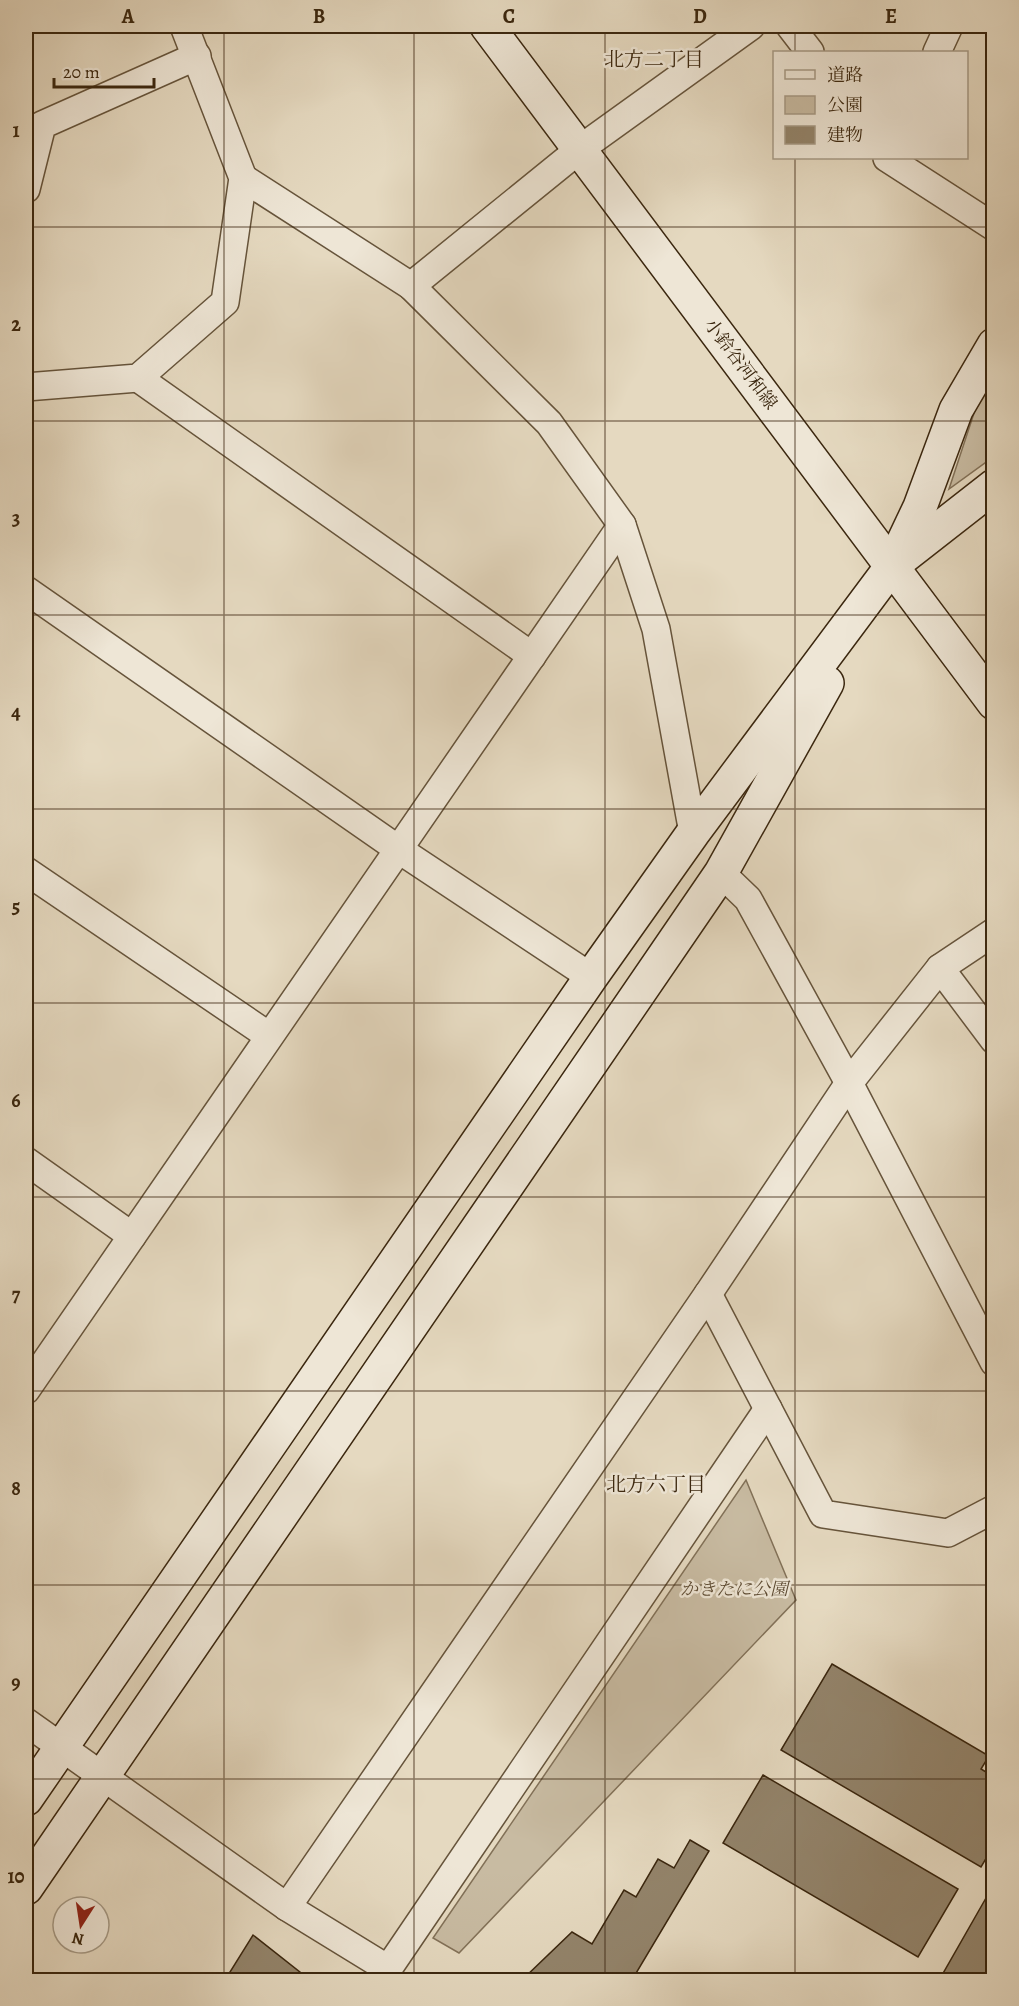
<svg xmlns="http://www.w3.org/2000/svg" width="1019" height="2006" font-family="Alegreya,'Noto Serif JP',serif">
<style>
.green{fill:#c8bba2;stroke:#827158;stroke-width:1.5}
.building{fill:#93846b;stroke:#3b270f;stroke-width:1.5}
.lines{fill:none;stroke-linecap:round;stroke-linejoin:round}
.street-casing{stroke:#66543b;stroke-width:30}
.secondary-casing{stroke:#3b270f;stroke-width:36}
.street{stroke:#eee6d6;stroke-width:27}
.secondary{stroke:#eee6d6;stroke-width:33}
.grid{fill:none;stroke:#3b270f;stroke-width:1.5;stroke-opacity:0.55}
.labels{text-anchor:middle;dominant-baseline:central;stroke-width:5;stroke-linejoin:round;paint-order:stroke}
.street-label{font-size:18px;fill:#3b270f;stroke:#eee6d6}
.park-label{font-size:18px;font-style:italic;fill:#5e4c34;stroke:#eee6d6}
.neighbourhood-label{font-size:20px;fill:#3b270f;stroke:#eee6d6}
.neatline{fill:none;stroke:#3b270f;stroke-width:2}
.grid-label{font-size:20px;text-anchor:middle;font-weight:bold;fill:#3b270f}
</style>
<rect width="100%" height="100%" fill="#e5d9c0"/>
<filter id="stains"><feTurbulence type="fractalNoise" baseFrequency=".00333" numOctaves="4"/><feColorMatrix values="0 0 0 0 .2 0 0 0 0 .09 0 0 0 0 .02 0 0 0 .5 -.17"/></filter>
<radialGradient id="worn" r=".72"><stop offset=".6" stop-color="#630" stop-opacity="0"/><stop offset="1" stop-color="#630" stop-opacity=".3"/></radialGradient>
<!-- green -->
<g class="green">
<path d="M993,373V457L949,489L978,401Z"/>
<path d="M746,1480L796,1600L459,1953L433,1938Z"/>
</g>
<!-- building -->
<g class="building">
<path d="M832,1664L989,1756L981,1769L994,1777V1845L981,1867L781,1750Z"/>
<path d="M763,1775L958,1889L918,1957L723,1843Z"/>
<path d="M690,1840L709,1851L632,1980H522L572,1932L592,1944L624,1890L636,1897L658,1859L674,1868Z"/>
<path d="M994,1884V1946L990,1952L994,1954V1980H948L941,1977Z"/>
<path d="M253,1935L310,1980H225Z"/>
</g>
<g class="lines">
<defs>
<g id="street">
<path d="M790,26L810,52"/>
<path d="M937,52L949,26"/>
<path d="M887,158L994,227"/>
<path d="M243,178L411,286L549,423L622,525L656,629L693,833"/>
<path d="M26,189L42,125L197,56"/>
<path d="M411,286L580,149L751,26"/>
<path d="M138,378L532,656"/>
<path d="M26,387L138,378L225,302L243,178L184,26"/>
<path d="M26,590L398,849L591,977"/>
<path d="M26,871L269,1036"/>
<path d="M721,873L748,899L849,1083L994,1362"/>
<path d="M940,968L994,1040"/>
<path d="M26,1161L132,1236"/>
<path d="M708,1294L823,1514L948,1533L994,1509"/>
<path d="M26,1390L622,525"/>
<path d="M26,1722L287,1907L708,1294L849,1083L940,968L994,932"/>
<path d="M287,1907L388,1969L768,1409"/>
</g>
<g id="secondary">
<path d="M487,26L994,703"/>
<path d="M898,561L994,486"/>
<path d="M26,1799L591,977L693,833L892,566L920,507L956,410L994,345"/>
<path d="M26,1888L721,873L827,683"/>
</g>
</defs>
<!-- street casing -->
<use href="#street" class="street-casing"/>
<!-- secondary casing -->
<use href="#secondary" class="secondary-casing"/>
<!-- street -->
<use href="#street" class="street"/>
<!-- secondary -->
<use href="#secondary" class="secondary"/>
</g>
<!-- grid -->
<path class="grid" d="M224,26V1980M414,26V1980M605,26V1980M795,26V52M795,158V1980M26,227H994M26,421H994M26,615H994M26,809H994M26,1003H994M26,1197H994M26,1391H994M26,1585H994M26,1779H994"/>
<g class="labels">
<!-- street labels -->
<g class="street-label">
<text transform="translate(741 364) rotate(53)">小鈴谷河和線</text>
</g>
<!-- park labels -->
<g class="park-label">
<text x="734" y="1589">かきたに公園</text>
</g>
<!-- neighbourhood labels -->
<g class="neighbourhood-label">
<text x="654" y="59">北方二丁目</text>
<text x="656" y="1484">北方六丁目</text>
</g>
</g>
<!-- margin -->
<rect width="1019" height="2006" fill="none" stroke="#e5d9c0" stroke-width="66"/>
<!-- legend -->
<rect x="773" y="51" width="195" height="108" fill="#eee6d6" stroke="#a69a86" stroke-width="1.5"/>
<rect x="785" y="70" width="30" height="9" fill="#eee6d6" stroke="#a69a86" stroke-width="1.5"/>
<text x="827" y="81" font-size="18" fill="#3b270f">道路</text>
<rect x="785" y="96" width="30" height="18" fill="#c8bba2" stroke="#a69a86" stroke-width="1.5"/>
<text x="827" y="111" font-size="18" fill="#3b270f">公園</text>
<rect x="785" y="126" width="30" height="18" fill="#93846b" stroke="#a69a86" stroke-width="1.5"/>
<text x="827" y="141" font-size="18" fill="#3b270f">建物</text>
<!-- north arrow -->
<g transform="translate(81 1925) rotate(192)"><circle r="28" fill="#eee6d6" stroke="#a69a86" stroke-width="1.5"/>
<path d="M0-4.5L10 22L0 15L-10 22Z" fill="#8f2418"/>
<text y="-9" font-size="16" font-weight="bold" text-anchor="middle" fill="#3b270f">N</text>
</g>
<!-- scale -->
<path d="M54 78v9h100v-9" fill="none" stroke="#3b270f" stroke-width="3"/>
<text x="63" y="78" font-size="18" fill="#3b270f" stroke="#eee6d6" stroke-width="4.5" paint-order="stroke">20 m</text>
<rect x="33" y="33" width="953" height="1940" class="neatline"/>
<g class="grid-label">
<text x="128" y="23">A</text>
<text x="319" y="23">B</text>
<text x="509" y="23">C</text>
<text x="700" y="23">D</text>
<text x="891" y="23">E</text>
<text x="16" y="137">1</text>
<text x="16" y="331">2</text>
<text x="16" y="525">3</text>
<text x="16" y="719">4</text>
<text x="16" y="913">5</text>
<text x="16" y="1107">6</text>
<text x="16" y="1301">7</text>
<text x="16" y="1495">8</text>
<text x="16" y="1689">9</text>
<text x="16" y="1883">10</text>
</g>
<rect width="100%" height="100%" filter="url(#stains)"/>
<rect width="100%" height="100%" fill="url(#worn)"/>
</svg>
